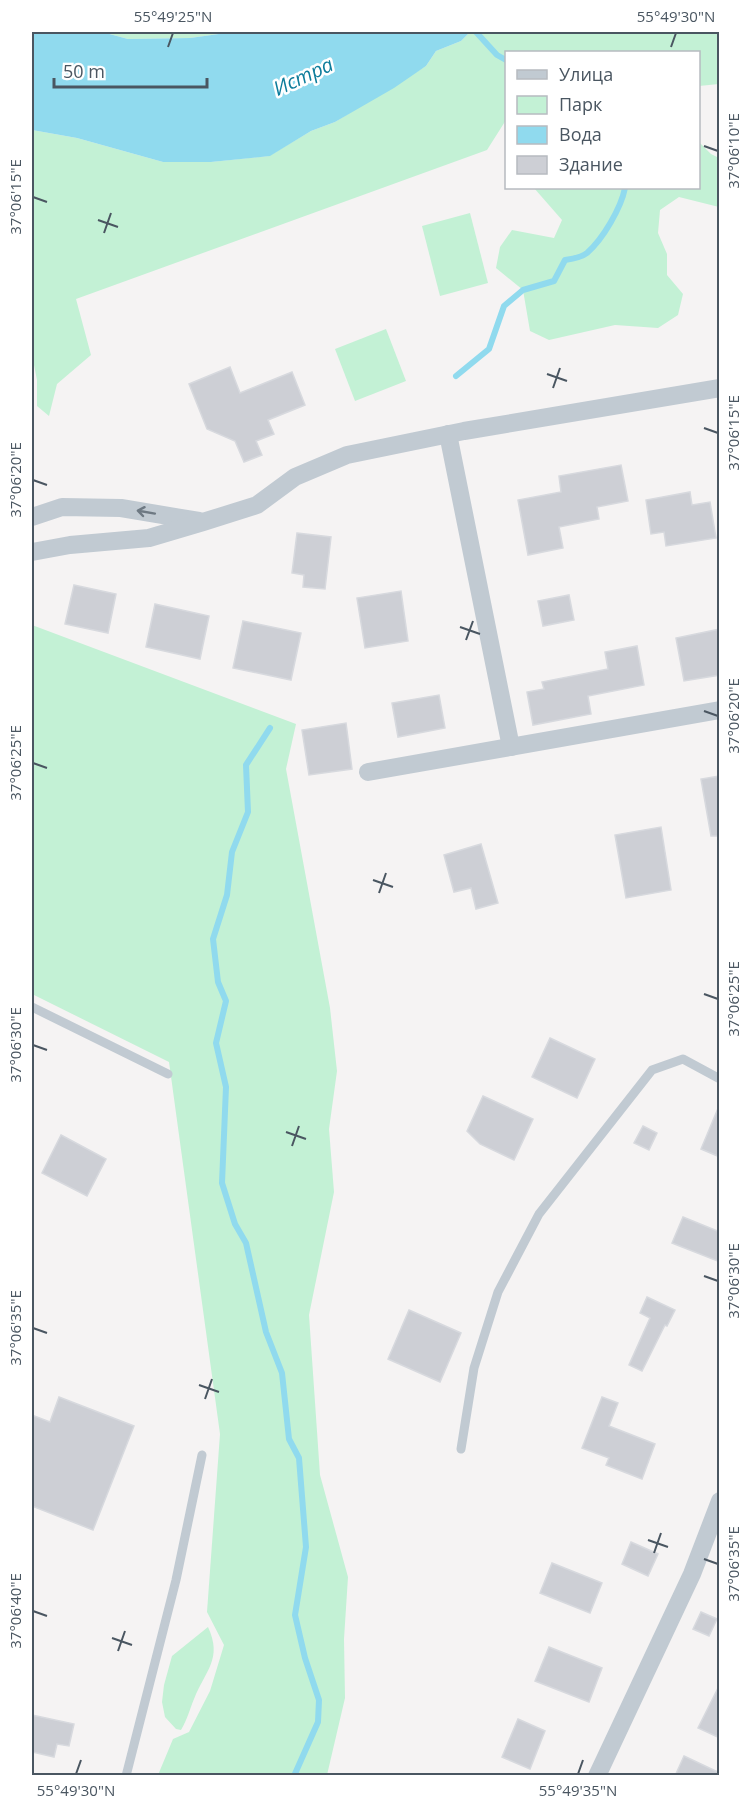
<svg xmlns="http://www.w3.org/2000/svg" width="751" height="1807" font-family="'Open Sans',sans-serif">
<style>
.green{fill:#c3f1d5}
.water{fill:#90daee}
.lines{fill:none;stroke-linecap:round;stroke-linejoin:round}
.stream{stroke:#90daee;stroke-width:6}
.building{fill:#cdcfd5;stroke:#d7d9de;stroke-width:1.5}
.lane{stroke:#c1cad2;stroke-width:9}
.street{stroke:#c1cad2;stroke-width:18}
.oneway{stroke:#6e7983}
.ticks{fill:none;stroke:#4a5661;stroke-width:2}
.labels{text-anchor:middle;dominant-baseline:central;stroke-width:5;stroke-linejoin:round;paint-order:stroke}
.water-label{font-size:20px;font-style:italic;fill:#0c7c9b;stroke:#fff}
.neatline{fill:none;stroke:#4a5661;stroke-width:2}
.ticks-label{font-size:15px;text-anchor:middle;fill:#4a5661}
</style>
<rect width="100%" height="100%" fill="#f5f3f3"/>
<!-- green -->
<g class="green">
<path d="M102,32H233L190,38L128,39Z"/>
<path d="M470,32H719V84L699,86L698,52H506V120L487,150L76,299L91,355L57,384L49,416L37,406V380L32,355V130L77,138L163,162H211L269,156L311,131L335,122L426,66L436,51L461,41Z"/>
<path d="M699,142L711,154L719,158V207L679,197L660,210L658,233L667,254V275L683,294L678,315L658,328L615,325L549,340L530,331L523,290L496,268L500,247L512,230L554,238L562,220L534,188H698Z"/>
<path d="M470,213L488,283L440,296L422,226Z"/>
<path d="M386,329L406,381L355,401L335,349Z"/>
<path d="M32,625L296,724L286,769L330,1008L337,1071L329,1129L334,1192L309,1315L320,1475L348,1577L344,1639L345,1698L327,1775H158L173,1739L189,1732L210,1691L224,1645L207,1612L220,1434L169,1062L32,994Z"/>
<path d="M208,1627C223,1659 205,1671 194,1699C189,1711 188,1718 181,1730L176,1729L165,1717L162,1702L164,1685L172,1656Z"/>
</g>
<!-- water -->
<path class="water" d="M32,32H102L128,39L190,38L233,32H470L461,41L436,51L426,66L394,88L335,122L311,131L270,156L211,162H163L77,138L32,130Z"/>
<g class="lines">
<!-- stream -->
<g class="stream">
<path d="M476,32L497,55L506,60"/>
<path d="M456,376L489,349L504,306L523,290L554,281L565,260C572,259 582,257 587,253C603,239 621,208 625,188"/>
<path d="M270,728L246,765L248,812L232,852L227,895L213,939L218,982L226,1001L216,1043L226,1087L222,1183L235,1224L246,1243L266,1332L282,1373L289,1439L299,1458L306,1547L295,1615L305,1658L319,1700L318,1722L294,1776"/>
</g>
</g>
<!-- building -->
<g class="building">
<path d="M230,367L240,393L292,372L305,405L268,420L274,434L256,441L262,455L244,462L235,441L207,429L189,384Z"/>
<path d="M621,465L628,501L597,507L599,519L559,527L563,548L528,555L518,500L561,492L559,476Z"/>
<path d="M690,492L692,505L710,502L716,538L666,546L664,532L651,534L646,500Z"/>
<path d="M297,533L331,537L325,589L303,587L304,575L292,573Z"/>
<path d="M74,585L116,594L108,633L65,624Z"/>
<path d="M401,591L408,641L365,648L357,598Z"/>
<path d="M569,595L574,620L543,626L538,601Z"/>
<path d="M155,604L209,616L200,659L146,647Z"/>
<path d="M243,621L301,633L291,680L233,668Z"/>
<path d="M720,629V675L684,681L676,638Z"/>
<path d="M637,646L644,685L588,696L591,714L533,725L527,692L544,689L542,682L608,669L605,652Z"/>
<path d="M439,695L445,728L398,737L392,703Z"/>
<path d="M346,723L352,769L309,775L302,730Z"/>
<path d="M720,776V836H711L701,779Z"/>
<path d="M661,827L671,890L626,898L615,835Z"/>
<path d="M481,844L498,903L476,909L471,888L454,892L444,855Z"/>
<path d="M550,1038L595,1059L577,1098L532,1077Z"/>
<path d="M483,1096L533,1119L514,1160L480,1144L467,1131Z"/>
<path d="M719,1106H720V1157L701,1149Z"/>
<path d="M643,1126L657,1133L649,1150L634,1143Z"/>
<path d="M61,1135L106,1159L87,1196L42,1173Z"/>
<path d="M683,1217L720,1232V1262L672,1243Z"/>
<path d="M647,1297L675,1310L667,1326L665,1325L642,1371L629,1365L650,1318L640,1313Z"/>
<path d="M409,1310L461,1333L440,1382L388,1359Z"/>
<path d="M59,1397L134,1426L93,1530L32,1506V1415L50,1422Z"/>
<path d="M602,1397L618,1403L609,1426L655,1444L642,1479L606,1465L609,1458L582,1448Z"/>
<path d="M631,1542L658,1554L648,1576L622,1564Z"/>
<path d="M552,1563L602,1583L590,1613L540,1593Z"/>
<path d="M701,1612L717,1619L709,1636L693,1629Z"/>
<path d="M549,1647L602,1668L589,1702L535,1681Z"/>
<path d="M720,1684V1738L698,1728Z"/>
<path d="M32,1715L74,1724L69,1746L57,1744L54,1757L32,1752Z"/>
<path d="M518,1719L545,1731L530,1769L502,1757Z"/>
<path d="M684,1756L720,1773V1776H675Z"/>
</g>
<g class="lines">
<!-- lane -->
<g class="lane">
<path d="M32,1007L168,1074"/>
<path d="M461,1449L474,1368L498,1292L539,1214L652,1070L683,1059L720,1079"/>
<path d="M126,1776L176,1580L202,1455"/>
</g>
<!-- street -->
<g class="street">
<path d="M448,434L511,747"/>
<path d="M32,517L62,507L121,508L199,521"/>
<path d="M32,552L70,545L149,538L203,522L257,505L295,477L347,455L464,431L720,388"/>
<path d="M368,772L720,710"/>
<path d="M597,1776L692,1574L720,1501"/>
</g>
</g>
<!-- one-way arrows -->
<defs><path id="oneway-shaft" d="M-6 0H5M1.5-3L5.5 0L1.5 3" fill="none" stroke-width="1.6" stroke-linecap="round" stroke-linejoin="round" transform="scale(1.5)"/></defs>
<use class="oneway" href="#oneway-shaft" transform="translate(146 512) rotate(-170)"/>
<!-- ticks -->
<path class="ticks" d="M168,47L173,33M671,47L676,33M704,146L718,151M33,197L47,202M98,220L118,227M104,233L111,213M547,374L567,381M553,388L560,368M704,428L718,433M33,480L47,485M460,627L480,634M466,640L473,621M704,711L718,716M33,763L47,768M373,880L393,887M379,893L386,873M704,994L718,999M33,1045L47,1050M286,1132L306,1139M292,1146L299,1126M704,1276L718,1281M33,1328L47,1333M199,1385L219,1392M205,1399L212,1379M648,1540L668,1547M654,1553L661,1533M704,1559L718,1564M33,1611L47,1616M112,1638L132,1645M118,1651L125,1631M76,1774L81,1760M578,1774L583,1760"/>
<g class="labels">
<!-- water labels -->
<g class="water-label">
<text transform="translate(303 76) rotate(-25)">Истра</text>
</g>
</g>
<!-- border -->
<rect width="751" height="1807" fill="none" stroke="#ffffff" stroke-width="66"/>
<!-- legend -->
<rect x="505" y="51" width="195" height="138" fill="#ffffff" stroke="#b7bbc0" stroke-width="1.5"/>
<rect x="517" y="70" width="30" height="9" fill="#c1cad2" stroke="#b7bbc0" stroke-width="1.5"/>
<text x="559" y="81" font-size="18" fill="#4a5661">Улица</text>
<rect x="517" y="96" width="30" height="18" fill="#c3f1d5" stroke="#b7bbc0" stroke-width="1.5"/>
<text x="559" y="111" font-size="18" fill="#4a5661">Парк</text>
<rect x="517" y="126" width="30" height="18" fill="#90daee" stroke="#b7bbc0" stroke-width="1.5"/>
<text x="559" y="141" font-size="18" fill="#4a5661">Вода</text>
<rect x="517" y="156" width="30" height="18" fill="#cdcfd5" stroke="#b7bbc0" stroke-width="1.5"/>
<text x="559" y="171" font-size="18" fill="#4a5661">Здание</text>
<!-- scale -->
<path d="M54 78v9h153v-9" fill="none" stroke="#4a5661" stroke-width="3"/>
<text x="63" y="78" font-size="18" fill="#4a5661" stroke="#ffffff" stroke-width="4.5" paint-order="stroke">50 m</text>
<rect x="33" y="33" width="685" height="1741" class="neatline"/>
<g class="ticks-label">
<text x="173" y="22">55°49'25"N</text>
<text x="676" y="22">55°49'30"N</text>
<text transform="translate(734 151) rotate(-90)" y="5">37°06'10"E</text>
<text transform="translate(16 197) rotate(-90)" y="5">37°06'15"E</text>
<text transform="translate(734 433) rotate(-90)" y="5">37°06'15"E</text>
<text transform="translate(16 480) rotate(-90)" y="5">37°06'20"E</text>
<text transform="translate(734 716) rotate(-90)" y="5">37°06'20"E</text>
<text transform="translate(16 763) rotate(-90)" y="5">37°06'25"E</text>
<text transform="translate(734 999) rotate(-90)" y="5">37°06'25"E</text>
<text transform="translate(16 1045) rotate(-90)" y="5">37°06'30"E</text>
<text transform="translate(734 1281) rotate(-90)" y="5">37°06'30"E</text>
<text transform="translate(16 1328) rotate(-90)" y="5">37°06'35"E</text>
<text transform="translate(734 1564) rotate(-90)" y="5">37°06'35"E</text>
<text transform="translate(16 1611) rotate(-90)" y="5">37°06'40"E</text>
<text x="76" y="1796">55°49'30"N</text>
<text x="578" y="1796">55°49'35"N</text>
</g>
</svg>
